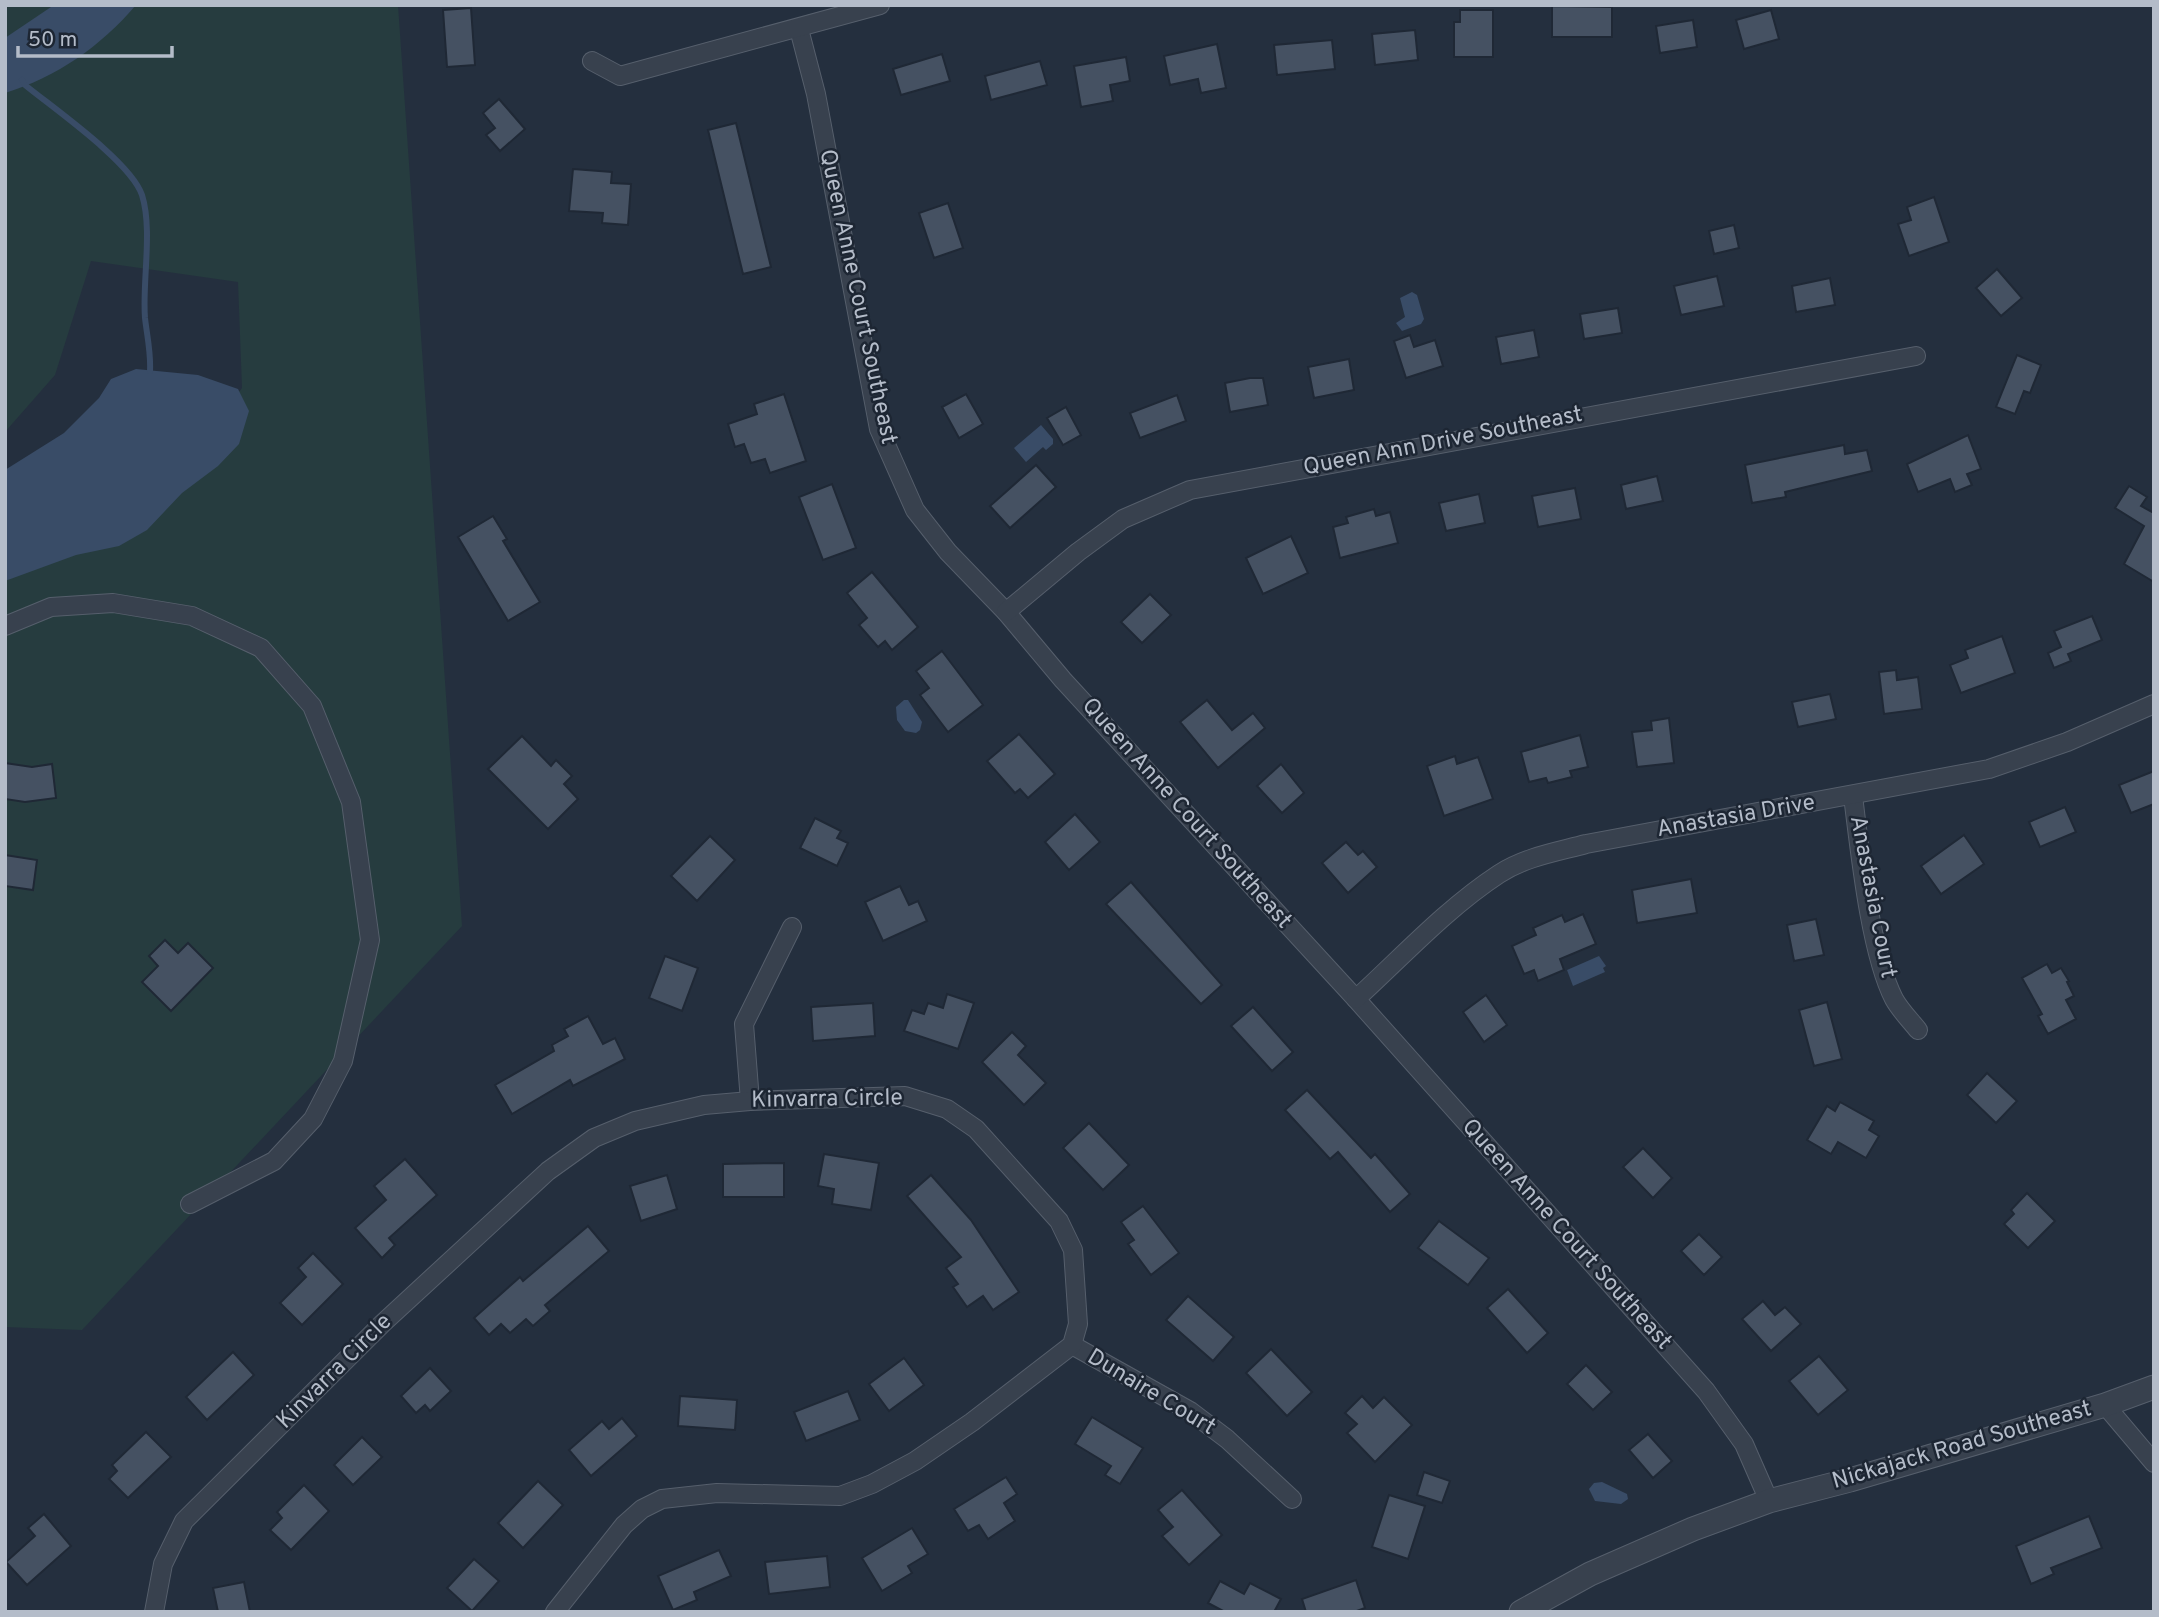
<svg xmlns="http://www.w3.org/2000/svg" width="2159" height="1617" font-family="Overpass,sans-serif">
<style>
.green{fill:#263c3f}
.water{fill:#394c67}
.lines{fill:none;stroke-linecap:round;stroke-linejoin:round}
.stream{stroke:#394c67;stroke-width:6}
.building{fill:#455162;stroke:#1f2835;stroke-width:2}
.minor-casing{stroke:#565f6c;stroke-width:20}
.tertiary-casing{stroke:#565f6c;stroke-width:25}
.minor{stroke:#38414e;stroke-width:18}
.tertiary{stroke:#38414e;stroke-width:23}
.labels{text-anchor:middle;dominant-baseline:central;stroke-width:5;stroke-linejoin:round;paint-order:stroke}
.street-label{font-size:23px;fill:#b4bcc9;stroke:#1d2633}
</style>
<rect width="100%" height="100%" fill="#242f3e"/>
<!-- green -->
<path class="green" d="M5,5H398L462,926L82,1330L5,1327V578L141,515L242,388L238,282L91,261L55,375L5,432Z"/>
<!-- water -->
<g class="water">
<path d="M54,5H136C101,46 57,77 5,93V38Z"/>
<path d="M1412,292L1417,295L1424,319L1421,324L1402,331L1396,323L1405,317L1400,298Z"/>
<path d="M136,369L198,375L238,389L249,411L239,444L218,466L182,493L147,530L119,546L76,555L5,581V470L64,433L99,398L111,379Z"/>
<path d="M1041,425L1053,439V444L1046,450L1043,447L1026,462L1014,448Z"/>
<path d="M904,700H908L922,722L920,730L916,733L905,731L897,720L896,707Z"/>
<path d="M1599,956L1606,966L1603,968L1605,972L1573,986L1567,970Z"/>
<path d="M1602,1482L1627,1494L1628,1499L1621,1504L1595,1501L1589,1489L1594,1483Z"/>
</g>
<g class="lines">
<!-- stream -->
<path class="stream" d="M22,80L25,85C53,108 131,162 142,195C153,230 142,282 145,318C147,336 151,352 150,371"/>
</g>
<!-- building -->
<g class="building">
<path d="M1552,6L1612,7V37H1552Z"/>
<path d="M471,8L475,65L447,67L443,10Z"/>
<path d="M1460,10H1493V57H1454V22H1460Z"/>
<path d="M1771,10L1779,39L1744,49L1736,20Z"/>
<path d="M1693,20L1697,47L1660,53L1656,26Z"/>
<path d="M1415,30L1418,60L1375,65L1372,34Z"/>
<path d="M1332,40L1335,69L1277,75L1274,45Z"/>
<path d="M1217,44L1226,88L1201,93L1198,79L1170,85L1164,56Z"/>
<path d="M942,54L950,81L901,95L893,69Z"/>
<path d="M1126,57L1130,81L1110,85L1113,101L1081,107L1074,66Z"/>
<path d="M1040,61L1047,85L991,100L985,76Z"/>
<path d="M499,99L525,129L500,151L486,135L495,128L483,113Z"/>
<path d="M736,123L771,267L743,274L708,130Z"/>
<path d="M573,169L612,172L611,183L631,184L628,225L602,223L603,213L569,211Z"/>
<path d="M1934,197L1949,242L1909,256L1898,224L1911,220L1907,207Z"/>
<path d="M948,203L963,248L934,258L919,213Z"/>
<path d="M1734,225L1739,248L1714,254L1709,231Z"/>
<path d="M1997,269L2022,298L2001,316L1976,288Z"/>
<path d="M1717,276L1724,306L1681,315L1674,286Z"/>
<path d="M1830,278L1835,305L1796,312L1792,286Z"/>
<path d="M1618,308L1622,333L1584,339L1580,314Z"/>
<path d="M1534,330L1539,357L1501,364L1496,337Z"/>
<path d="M1410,335L1414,347L1435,340L1443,366L1406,378L1394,341Z"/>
<path d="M2017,355L2041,365L2030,393L2024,391L2015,414L1996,407Z"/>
<path d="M1349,359L1354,390L1314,398L1308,367Z"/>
<path d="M1250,378H1263L1268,405L1230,412L1225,383Z"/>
<path d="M784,394L806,461L770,473L765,459L751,463L744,444L735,447L728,424L757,414L754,404Z"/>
<path d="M966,394L983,424L959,438L942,407Z"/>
<path d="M1177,395L1186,421L1140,438L1130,413Z"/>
<path d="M1066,407L1081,435L1063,445L1047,418Z"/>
<path d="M1968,435L1981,469L1967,474L1972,485L1955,492L1950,479L1918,492L1907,464Z"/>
<path d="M1844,445L1845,454L1867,450L1872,471L1785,492L1786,497L1752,503L1745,465Z"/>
<path d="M1036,465L1056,487L1010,528L990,506Z"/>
<path d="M1657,476L1663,501L1626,509L1621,485Z"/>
<path d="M832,484L856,548L823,560L799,497Z"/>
<path d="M2129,486L2147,497L2141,506L2152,512L2154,510V582L2124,564L2144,526L2115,508Z"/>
<path d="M1575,488L1581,519L1538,527L1532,496Z"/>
<path d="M1479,494L1485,523L1446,531L1439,503Z"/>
<path d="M1374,509L1376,516L1390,512L1398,543L1340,558L1333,527L1348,523L1346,517Z"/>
<path d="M493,516L507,539L503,541L540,602L508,621L458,537Z"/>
<path d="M1291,536L1308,573L1263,594L1246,558Z"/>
<path d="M872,572L918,627L892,650L885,641L878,647L859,625L867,618L847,593Z"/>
<path d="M1150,594L1171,615L1142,643L1121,622Z"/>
<path d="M2092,616L2102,640L2068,654L2071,661L2054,668L2048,653L2061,647L2054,631Z"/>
<path d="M2002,636L2015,673L1961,693L1950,665L1968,658L1965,650Z"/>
<path d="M942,651L983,705L948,732L920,695L929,688L916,671Z"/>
<path d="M1896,670L1897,680L1918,677L1922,709L1884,714L1879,672Z"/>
<path d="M1830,694L1836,719L1798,727L1792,702Z"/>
<path d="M1207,700L1232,730L1253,713L1265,728L1218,768L1180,722Z"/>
<path d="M1669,718L1674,763L1637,767L1632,732L1652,730L1651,721Z"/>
<path d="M1019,734L1055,774L1028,798L1020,789L1015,793L987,761Z"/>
<path d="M1580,735L1588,767L1570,771L1572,777L1548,783L1546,778L1529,782L1521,752Z"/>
<path d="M522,736L551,766L556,760L572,776L564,784L578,799L548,829L488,769Z"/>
<path d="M1455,756L1457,764L1478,757L1493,799L1444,816L1427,766Z"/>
<path d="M5,763L32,767L52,764L56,798L25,802L5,799Z"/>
<path d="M1281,764L1304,793L1282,813L1257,786Z"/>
<path d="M2154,771V804L2131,813L2119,785Z"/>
<path d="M2065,807L2076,832L2040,847L2029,822Z"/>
<path d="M1075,814L1100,842L1069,870L1045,842Z"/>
<path d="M815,818L841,831L837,838L848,843L837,866L800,848Z"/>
<path d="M1964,835L1984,864L1941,894L1921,866Z"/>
<path d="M710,836L735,860L697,901L671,876Z"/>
<path d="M1346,842L1358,855L1363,851L1377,867L1348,893L1322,863Z"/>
<path d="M5,855L37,860L33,890L5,886Z"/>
<path d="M1691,879L1697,913L1637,923L1632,890Z"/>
<path d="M1131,882L1222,985L1201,1004L1106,904Z"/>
<path d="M900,886L909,905L918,901L927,921L883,941L865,902Z"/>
<path d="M1583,914L1596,944L1560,959L1564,970L1538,981L1534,970L1524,974L1512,946L1536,935L1533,928L1562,915L1565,922Z"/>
<path d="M1816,919L1824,955L1794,961L1787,925Z"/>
<path d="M165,940L178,953L188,943L213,968L171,1011L142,982L158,966L149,956Z"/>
<path d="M665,956L698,968L682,1011L649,998Z"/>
<path d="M2047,964L2052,973L2061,968L2069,981L2067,982L2074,996L2066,1000L2076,1019L2048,1034L2038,1016L2042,1014L2022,978Z"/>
<path d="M947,994L974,1003L958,1049L904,1031L912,1010L924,1014L928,1003L943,1008Z"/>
<path d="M1486,995L1507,1025L1484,1042L1463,1012Z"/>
<path d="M1827,1002L1842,1059L1814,1066L1799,1010Z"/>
<path d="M873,1003L875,1036L813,1041L811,1007Z"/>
<path d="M1253,1007L1293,1052L1272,1071L1231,1026Z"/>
<path d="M588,1016L603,1044L615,1038L625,1059L573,1086L570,1080L512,1114L495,1085L554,1051L552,1045L568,1036L564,1029Z"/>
<path d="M1012,1032L1026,1046L1018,1055L1046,1083L1024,1105L982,1062Z"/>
<path d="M1987,1073L2017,1101L1996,1123L1967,1095Z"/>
<path d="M1307,1090L1371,1158L1375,1154L1410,1194L1390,1212L1338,1152L1330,1159L1285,1110Z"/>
<path d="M1840,1102L1874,1121L1869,1130L1879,1136L1866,1158L1838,1142L1831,1154L1807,1140L1827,1106L1835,1111Z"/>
<path d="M1089,1123L1129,1165L1103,1190L1063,1148Z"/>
<path d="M1643,1148L1672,1178L1653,1198L1623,1167Z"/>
<path d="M824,1154L879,1163L871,1210L832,1204L834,1189L818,1186Z"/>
<path d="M405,1159L437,1195L389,1238L395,1245L382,1258L355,1228L386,1200L374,1186Z"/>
<path d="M784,1163V1197H723V1164Z"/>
<path d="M667,1175L677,1209L641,1221L630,1186Z"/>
<path d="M931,1175L971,1220L1019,1292L993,1310L983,1296L967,1307L953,1287L958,1284L946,1268L961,1257L907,1196Z"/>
<path d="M2027,1193L2055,1221L2028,1248L2004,1224L2014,1214L2011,1210Z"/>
<path d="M1143,1206L1179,1253L1151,1275L1128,1244L1134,1240L1121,1222Z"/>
<path d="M1439,1221L1489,1258L1468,1285L1418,1248Z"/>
<path d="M588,1226L609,1251L545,1305L550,1311L533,1326L526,1319L510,1333L501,1324L489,1335L474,1318L520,1277L523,1281Z"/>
<path d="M1699,1234L1722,1257L1704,1275L1681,1251Z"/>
<path d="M313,1253L343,1284L302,1325L280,1303L306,1277L298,1268Z"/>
<path d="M1508,1289L1548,1333L1527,1353L1487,1308Z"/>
<path d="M1188,1296L1234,1337L1213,1361L1166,1320Z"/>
<path d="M1763,1301L1775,1315L1785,1307L1801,1324L1771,1351L1742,1319Z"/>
<path d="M1271,1349L1312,1392L1287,1416L1246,1373Z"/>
<path d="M233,1352L254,1375L207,1420L186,1397Z"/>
<path d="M1819,1356L1848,1390L1818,1415L1789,1381Z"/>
<path d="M904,1358L924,1385L889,1411L869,1384Z"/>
<path d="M1586,1365L1612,1392L1593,1410L1567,1384Z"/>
<path d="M430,1368L451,1391L430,1411L425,1405L416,1413L401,1396Z"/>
<path d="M848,1391L860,1420L806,1441L794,1412Z"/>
<path d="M680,1396L737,1400L735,1430L678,1426Z"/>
<path d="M1362,1396L1373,1408L1384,1397L1412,1425L1375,1462L1347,1433L1357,1424L1345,1413Z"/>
<path d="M1092,1417L1143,1448L1120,1484L1105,1475L1111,1466L1075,1444Z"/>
<path d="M622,1418L637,1436L591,1476L569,1450L602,1421L609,1429Z"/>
<path d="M146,1432L171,1457L128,1498L109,1479L117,1471L112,1465Z"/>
<path d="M1648,1434L1672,1461L1653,1478L1629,1450Z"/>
<path d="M362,1437L382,1457L353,1485L334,1465Z"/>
<path d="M1424,1472L1450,1481L1442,1503L1417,1495Z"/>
<path d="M1006,1477L1017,1494L1004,1503L1015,1521L988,1539L979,1525L968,1531L954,1509Z"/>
<path d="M538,1481L563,1505L523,1548L498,1523Z"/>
<path d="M304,1485L329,1511L291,1550L270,1530L282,1518L277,1512Z"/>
<path d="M1182,1490L1222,1535L1189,1565L1162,1536L1173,1527L1158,1510Z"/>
<path d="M1389,1495L1425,1506L1408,1559L1372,1547Z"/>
<path d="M44,1514L71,1546L27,1585L6,1562L35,1536L28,1528Z"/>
<path d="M2089,1516L2102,1548L2051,1568L2054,1574L2031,1584L2016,1546Z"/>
<path d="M912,1528L928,1554L908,1566L912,1573L882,1591L862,1558Z"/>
<path d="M719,1550L731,1576L694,1592L697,1600L673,1610L658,1576Z"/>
<path d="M827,1556L830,1587L769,1594L765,1562Z"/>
<path d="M474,1559L499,1581L472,1611L447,1588Z"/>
<path d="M1356,1580L1365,1608L1354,1612H1306L1302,1599Z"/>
<path d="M1220,1581L1244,1594L1250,1583L1281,1599L1274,1612H1225L1208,1603Z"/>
<path d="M244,1582L250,1612H218L213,1588Z"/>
</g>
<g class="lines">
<defs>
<g id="minor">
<path d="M799,29L816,94L879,429L915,510L948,552L1006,612L1063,680L1356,999L1706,1391L1744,1444L1769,1501"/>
<path d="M592,61L620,76L880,5"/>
<path d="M1006,612L1078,552L1123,519L1190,490L1916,356"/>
<path d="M5,626L51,607L113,603L192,616L261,648L312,706L351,802L370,940L343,1061L313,1119L274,1161L190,1204"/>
<path d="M1853,796C1860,851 1870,952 1894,999C1900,1010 1910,1020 1918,1030"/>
<path d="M1356,999C1402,957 1447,908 1499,874C1525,857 1556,852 1586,844L1989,769L2067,742L2154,704"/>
<path d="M750,1101L744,1024L792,927"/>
<path d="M1072,1345L1190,1411L1227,1439L1292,1499"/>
<path d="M2105,1405L2154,1463"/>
<path d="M154,1612L163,1564L184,1521L383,1323L548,1171L594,1138L635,1121L704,1105L750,1101L905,1096L947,1109L976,1129L1059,1221L1073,1250L1078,1324L1072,1345L972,1422L915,1461L872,1484L840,1496L717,1493L662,1499L642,1509L624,1525L555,1612"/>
</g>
<path id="tertiary" d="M1521,1612L1590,1574L1693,1529L1769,1501L1850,1480L2105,1405L2154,1387"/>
</defs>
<!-- minor casing -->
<use href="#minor" class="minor-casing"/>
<!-- tertiary casing -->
<use href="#tertiary" class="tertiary-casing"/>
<!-- minor -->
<use href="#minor" class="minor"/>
<!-- tertiary -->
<use href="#tertiary" class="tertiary"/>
</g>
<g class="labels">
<!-- street labels -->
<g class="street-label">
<text transform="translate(857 297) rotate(78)">Queen Anne Court Southeast</text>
<text transform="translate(1443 442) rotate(-11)">Queen Ann Drive Southeast</text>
<text transform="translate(1186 814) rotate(48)">Queen Anne Court Southeast</text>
<text transform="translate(1736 817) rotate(-10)">Anastasia Drive</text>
<text transform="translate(1872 897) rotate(79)">Anastasia Court</text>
<text transform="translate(827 1100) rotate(-1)">Kinvarra Circle</text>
<text transform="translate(1566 1235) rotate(48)">Queen Anne Court Southeast</text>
<text transform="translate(335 1372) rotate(-45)">Kinvarra Circle</text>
<text transform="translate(1151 1393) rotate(31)">Dunaire Court</text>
<text transform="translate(1962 1446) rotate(-16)">Nickajack Road Southeast</text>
</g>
</g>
<!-- border -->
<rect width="2159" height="1617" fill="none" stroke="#b4bcc9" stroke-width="14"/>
<!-- scale -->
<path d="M18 46v10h154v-10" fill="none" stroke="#b4bcc9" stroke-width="3.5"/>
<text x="28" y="46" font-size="21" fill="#b4bcc9" stroke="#1d2633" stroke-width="5" paint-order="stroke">50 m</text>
</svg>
